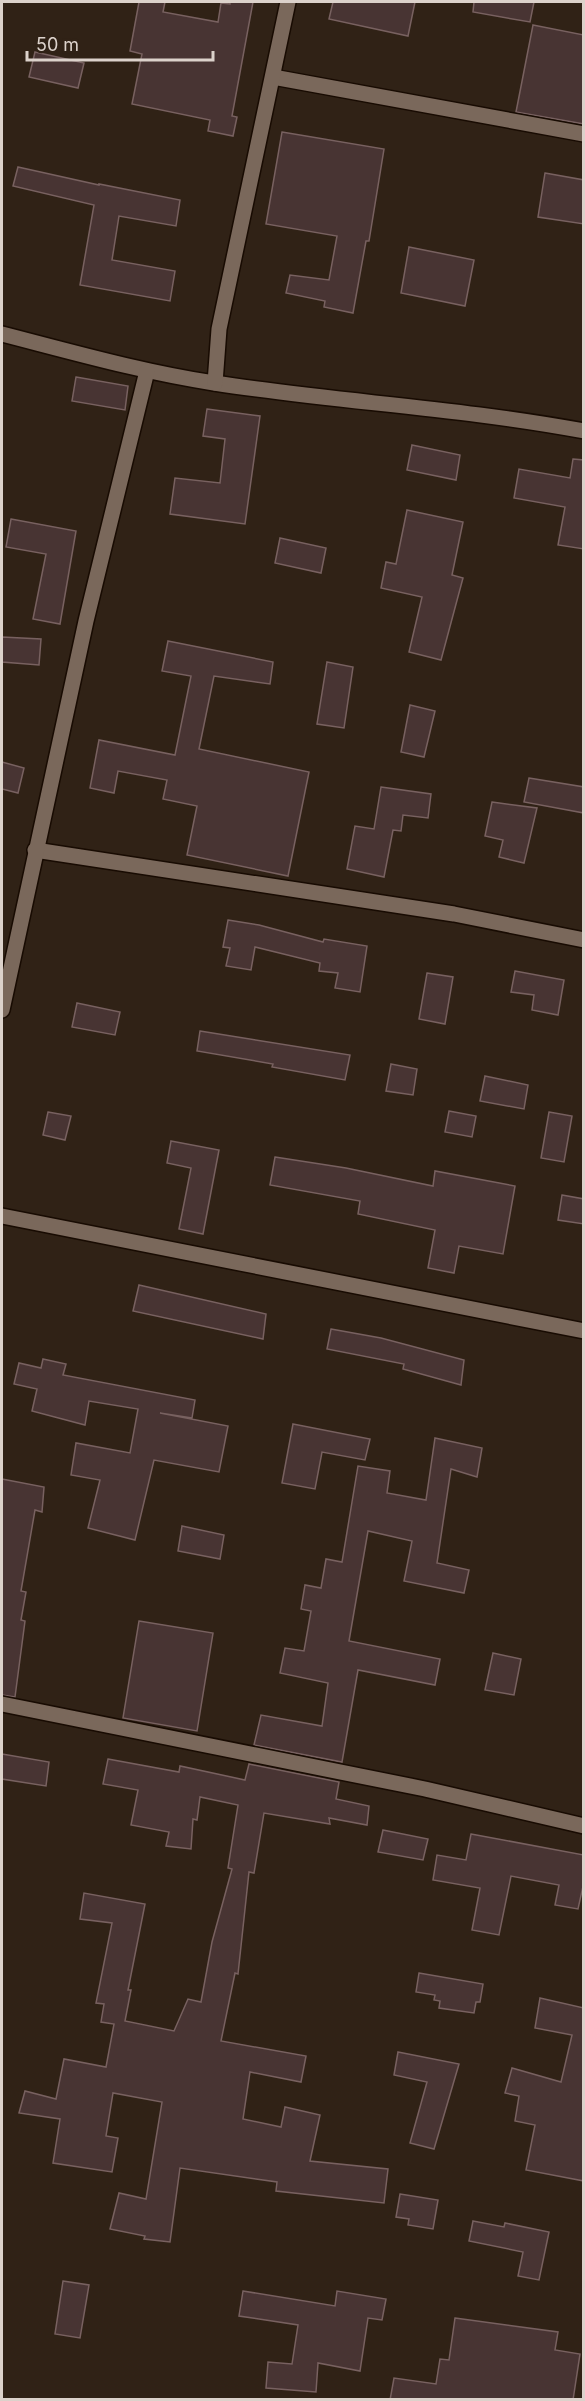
<svg xmlns="http://www.w3.org/2000/svg" width="585" height="2401" font-family="Inter,sans-serif">
<style>
.building{fill:#483433;stroke:#786160;stroke-width:1.5}
.lines{fill:none;stroke-linecap:round;stroke-linejoin:round}
.street-casing{stroke:#180b02;stroke-width:18}
.street{stroke:#7a685b;stroke-width:15}
</style>
<rect width="100%" height="100%" fill="#302216"/>
<!-- building -->
<g class="building">
<path d="M139,2H165L163,12L218,22L221,3L230,4V2H253L232,116L237,117L233,136L208,131L210,120L132,104L142,54L130,51Z"/>
<path d="M333,2H415L408,36L329,19Z"/>
<path d="M474,2H534L530,22L473,12Z"/>
<path d="M533,25L584,35V124L516,112Z"/>
<path d="M35,52L84,63L78,88L29,77Z"/>
<path d="M282,132L384,149L369,241H366L353,313L324,307L325,301L286,293L290,275L329,280L337,236L266,224Z"/>
<path d="M18,167L99,185V184L180,200L176,226L119,216L112,260L175,271L170,301L80,285L94,205L13,186Z"/>
<path d="M545,173L584,180V224L538,217Z"/>
<path d="M409,247L474,260L465,306L401,293Z"/>
<path d="M76,377L128,386L125,410L72,401Z"/>
<path d="M207,409L260,416L245,524L170,514L175,478L220,483L225,439L203,436Z"/>
<path d="M412,445L460,455L456,480L407,470Z"/>
<path d="M573,459L584,460V549L558,545L565,507L514,498L519,469L570,478Z"/>
<path d="M407,510L463,522L452,575L463,578L441,660L409,652L422,597L381,588L386,562L396,564Z"/>
<path d="M11,519L76,531L60,624L33,619L46,554L6,547Z"/>
<path d="M280,538L326,548L321,573L275,563Z"/>
<path d="M2,637L41,639L39,665L2,662Z"/>
<path d="M168,641L273,662L270,684L214,676L199,749L309,772L288,876L187,855L197,806L163,799L167,780L118,771L114,793L90,788L99,740L175,755L191,676L162,671Z"/>
<path d="M327,662L353,667L344,728L317,724Z"/>
<path d="M410,705L435,711L424,757L401,752Z"/>
<path d="M2,762L24,768L18,793L2,789Z"/>
<path d="M529,778L584,787V813L524,802Z"/>
<path d="M381,787L431,794L428,818L403,815L401,831L393,830L384,877L347,869L355,826L374,829Z"/>
<path d="M492,802L537,808L524,863L499,857L503,840L485,836Z"/>
<path d="M228,920L259,925L323,942L324,939L367,946L360,992L335,988L338,973L319,971L320,963L255,947L251,970L226,966L230,948L223,947Z"/>
<path d="M515,971L564,980L558,1015L532,1010L534,995L511,992Z"/>
<path d="M427,973L453,977L445,1024L419,1019Z"/>
<path d="M77,1003L120,1012L115,1035L72,1027Z"/>
<path d="M200,1031L350,1055L345,1080L272,1067L273,1064L197,1051Z"/>
<path d="M391,1064L417,1069L413,1095L386,1091Z"/>
<path d="M485,1076L528,1085L524,1109L480,1101Z"/>
<path d="M449,1111L476,1116L472,1137L445,1132Z"/>
<path d="M48,1112L71,1116L65,1140L43,1135Z"/>
<path d="M549,1112L572,1116L564,1162L541,1158Z"/>
<path d="M171,1141L219,1150L203,1234L179,1229L191,1168L167,1163Z"/>
<path d="M275,1157L346,1168L433,1186L435,1171L515,1186L503,1254L459,1246L454,1273L428,1268L435,1230L358,1214L360,1201L270,1185Z"/>
<path d="M562,1195L584,1199V1224L558,1220Z"/>
<path d="M139,1285L266,1314L263,1339L133,1311Z"/>
<path d="M331,1329L381,1338L464,1360L461,1385L403,1369L404,1364L327,1349Z"/>
<path d="M43,1359L66,1364L63,1375L195,1400L192,1418L160,1413L228,1426L219,1472L154,1460L135,1540L88,1528L100,1480L71,1475L76,1443L130,1453L138,1409L89,1401L85,1425L32,1411L37,1389L14,1384L19,1363L41,1368Z"/>
<path d="M293,1424L370,1439L365,1460L322,1452L315,1489L282,1483Z"/>
<path d="M435,1438L482,1448L477,1477L451,1469L437,1563L469,1570L464,1593L404,1581L412,1541L368,1531L349,1641L440,1659L435,1685L358,1670L342,1762L254,1745L261,1715L322,1726L328,1683L280,1673L285,1648L304,1651L311,1611L301,1609L305,1585L321,1588L326,1559L342,1562L358,1466L390,1471L387,1493L426,1500Z"/>
<path d="M2,1479L44,1487L42,1512L35,1510L21,1591L26,1592L21,1620L25,1621L15,1697L2,1695Z"/>
<path d="M182,1526L224,1535L220,1559L178,1551Z"/>
<path d="M139,1621L213,1633L197,1731L123,1718Z"/>
<path d="M493,1653L521,1659L514,1695L485,1690Z"/>
<path d="M2,1754L49,1762L46,1786L2,1779Z"/>
<path d="M108,1759L179,1772L180,1766L245,1780L249,1764L339,1782L336,1799L369,1806L367,1825L329,1818L330,1824L264,1813L254,1873L249,1872L238,1974L235,1973L221,2041L306,2056L301,2082L250,2072L243,2119L281,2127L285,2107L320,2115L310,2161L388,2169L384,2203L276,2191L277,2182L180,2168L170,2242L144,2239L145,2236L110,2229L119,2193L146,2199L162,2102L113,2093L106,2136L118,2138L112,2172L53,2163L60,2119L19,2113L25,2091L56,2099L64,2059L106,2067L114,2024L101,2022L104,2004L96,2003L112,1923L80,1919L84,1893L145,1904L128,1990H131L125,2021L174,2031L188,1999L201,2002L212,1942L232,1869L228,1868L238,1805L200,1797L197,1820L193,1819L191,1849L166,1846L169,1832L131,1825L138,1790L103,1784Z"/>
<path d="M383,1830L428,1839L423,1860L378,1852Z"/>
<path d="M471,1834L584,1855V1882L578,1909L555,1905L559,1885L511,1876L499,1935L472,1930L480,1888L433,1880L437,1855L466,1860Z"/>
<path d="M419,1973L483,1984L480,2002H476L474,2013L439,2008L440,2001L434,2000L435,1995L416,1992Z"/>
<path d="M540,1998L584,2008V2181L526,2170L535,2125L515,2121L519,2096L505,2093L512,2068L561,2082L572,2035L535,2028Z"/>
<path d="M398,2052L459,2064L434,2149L410,2143L427,2082L394,2075Z"/>
<path d="M400,2194L438,2200L433,2229L408,2225L409,2219L396,2217Z"/>
<path d="M473,2221L504,2227L505,2223L549,2232L539,2280L518,2276L523,2252L469,2241Z"/>
<path d="M63,2281L89,2285L80,2338L55,2334Z"/>
<path d="M243,2291L335,2306L337,2291L386,2299L382,2320L368,2318L360,2371L318,2363L316,2392L266,2388L268,2362L292,2364L298,2325L239,2316Z"/>
<path d="M455,2318L558,2332L555,2350L580,2354L573,2400H390L394,2378L436,2384L440,2359L449,2360Z"/>
</g>
<g class="lines">
<defs>
<g id="street">
<path d="M273,77L584,134"/>
<path d="M2,334C72,352 142,372 214,383C337,402 461,408 584,431"/>
<path d="M215,383L219,329L288,2"/>
<path d="M35,850L454,914L584,940"/>
<path d="M2,1010L86,621L147,371"/>
<path d="M2,1216L584,1331"/>
<path d="M2,1704L425,1789L584,1826"/>
</g>
</defs>
<!-- street casing -->
<use href="#street" class="street-casing"/>
<!-- street -->
<use href="#street" class="street"/>
</g>
<!-- border -->
<rect width="585" height="2401" fill="none" stroke="#dcd2cb" stroke-width="6"/>
<!-- scale -->
<path d="M27 51v9h186v-9" fill="none" stroke="#dcd2cb" stroke-width="3"/>
<text x="36" y="51" font-size="18" fill="#dcd2cb" stroke="#302216" stroke-width="4.5" paint-order="stroke">50 m</text>
</svg>
